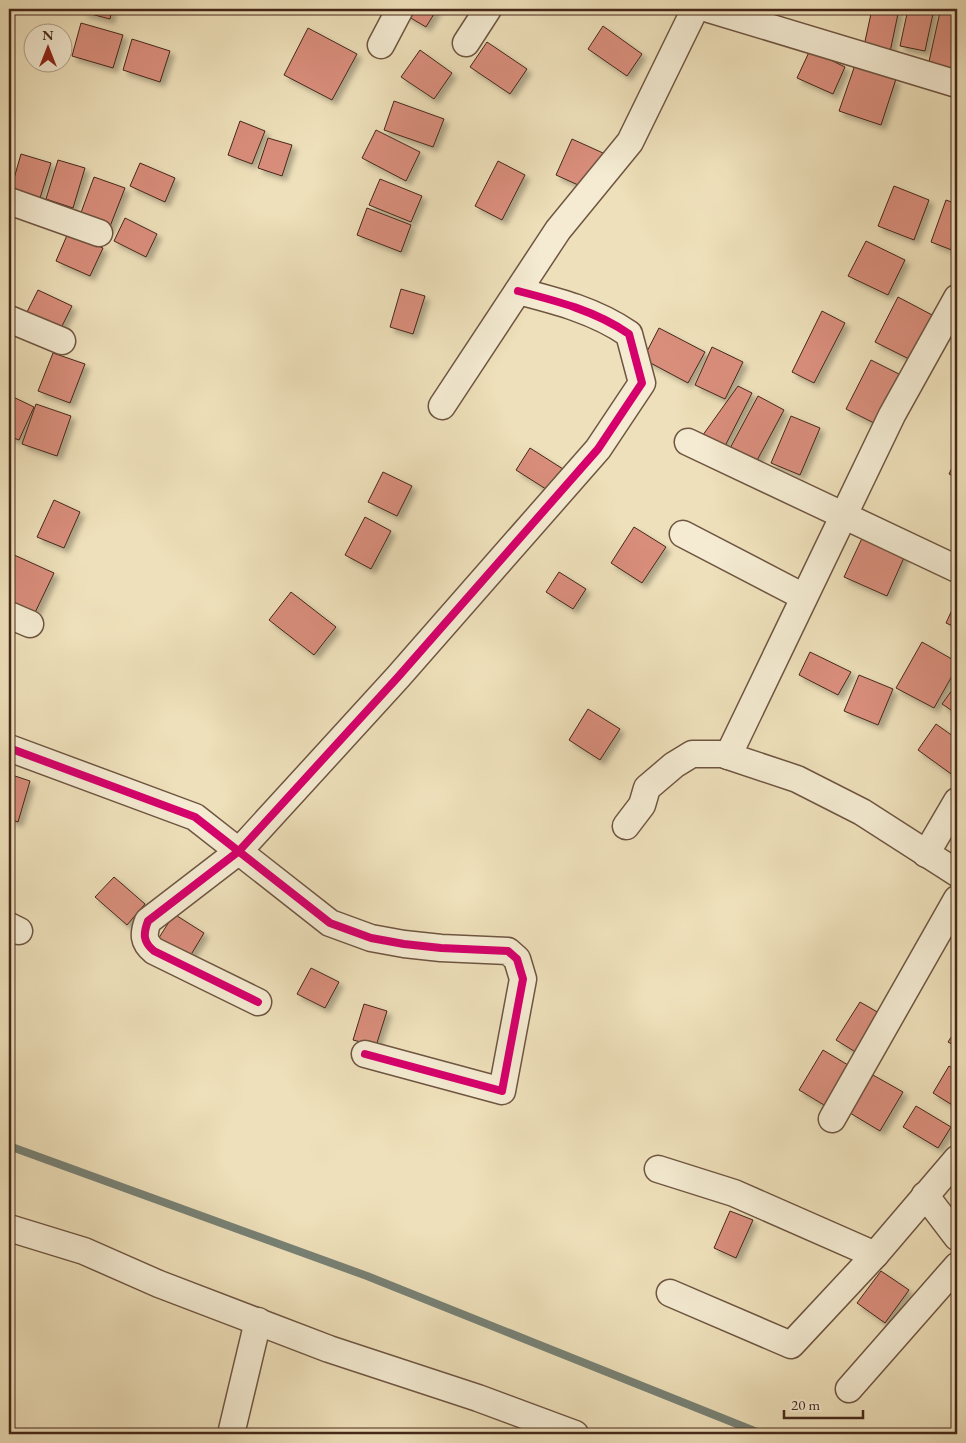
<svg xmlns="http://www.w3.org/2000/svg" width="966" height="1443" font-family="'EB Garamond',serif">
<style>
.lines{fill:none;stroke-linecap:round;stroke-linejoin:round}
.stream{stroke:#778175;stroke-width:8}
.building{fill:#d98e7c;stroke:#452719;filter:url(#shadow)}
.minor-casing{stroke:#6f5541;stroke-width:29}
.minor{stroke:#f4ebd2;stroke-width:26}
.cycleway-casing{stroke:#f4ebd2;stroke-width:11}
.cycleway{stroke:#d6006c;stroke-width:8}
</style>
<defs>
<filter id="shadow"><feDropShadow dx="4.5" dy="4.5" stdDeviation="2.5" flood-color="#0004"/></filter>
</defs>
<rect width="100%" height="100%" fill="#eee0ba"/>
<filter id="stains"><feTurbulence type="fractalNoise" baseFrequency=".004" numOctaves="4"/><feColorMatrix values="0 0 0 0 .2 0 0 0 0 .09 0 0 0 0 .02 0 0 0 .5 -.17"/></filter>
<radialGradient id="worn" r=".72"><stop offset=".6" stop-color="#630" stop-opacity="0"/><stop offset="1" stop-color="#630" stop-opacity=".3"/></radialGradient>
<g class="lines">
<!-- stream -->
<path class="stream" d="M9,1146L367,1276L762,1434"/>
</g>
<!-- building -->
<g class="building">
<path d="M84,9H112L110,19L83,12Z"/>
<path d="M407,9H437L426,27L404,14Z"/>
<path d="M872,9H899L890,52L864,46Z"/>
<path d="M908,9H934L925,51L900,46Z"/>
<path d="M940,12L957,16V55L954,72L928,66Z"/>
<path d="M81,23L123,35L113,68L72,56Z"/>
<path d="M603,26L642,54L627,76L588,49Z"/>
<path d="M308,28L357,54L332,100L284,75Z"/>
<path d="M132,39L170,51L160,82L123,70Z"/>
<path d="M487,42L527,69L510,94L470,67Z"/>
<path d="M420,50L452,73L434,99L401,77Z"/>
<path d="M810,50L845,67L833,94L797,78Z"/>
<path d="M855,65L896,79L881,125L839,111Z"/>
<path d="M394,101L444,119L433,147L384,130Z"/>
<path d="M240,121L265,131L252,164L228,155Z"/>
<path d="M376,130L420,152L406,181L362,158Z"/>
<path d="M268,138L292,145L282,176L258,168Z"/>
<path d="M572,139L603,153L587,189L556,175Z"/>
<path d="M21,154L51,163L40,198L11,189Z"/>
<path d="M58,160L85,168L73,208L46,199Z"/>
<path d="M498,161L525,175L502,220L475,206Z"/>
<path d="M140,163L175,178L165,202L130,186Z"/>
<path d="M94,177L125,188L109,229L79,218Z"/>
<path d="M380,179L422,196L411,222L369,205Z"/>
<path d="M894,186L929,200L914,240L878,226Z"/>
<path d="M946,200L957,204V252L931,242Z"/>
<path d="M367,208L411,225L401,252L357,235Z"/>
<path d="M125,218L157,234L146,257L114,241Z"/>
<path d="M68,233L103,248L90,276L56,261Z"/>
<path d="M866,241L905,260L888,295L848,276Z"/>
<path d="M401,289L425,296L413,334L390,327Z"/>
<path d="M38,290L72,306L58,334L24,318Z"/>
<path d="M898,297L934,316L911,360L875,342Z"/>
<path d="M822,311L845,323L814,383L792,372Z"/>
<path d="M659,328L705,352L688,383L643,359Z"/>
<path d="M712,347L743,362L725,399L695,385Z"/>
<path d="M53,353L85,364L70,403L38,391Z"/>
<path d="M871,360L903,376L878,425L846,409Z"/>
<path d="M738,386L752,393L723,450L700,439Z"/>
<path d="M9,395L34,407L19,440L9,436Z"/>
<path d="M758,396L784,410L754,466L728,452Z"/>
<path d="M36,404L71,416L57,456L22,444Z"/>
<path d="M791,416L820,428L800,475L771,463Z"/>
<path d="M530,448L563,469L549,491L516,470Z"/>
<path d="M957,457V478L949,474Z"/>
<path d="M383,472L412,486L397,516L368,502Z"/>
<path d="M54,500L80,512L64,548L37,537Z"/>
<path d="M365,517L391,531L371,569L345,555Z"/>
<path d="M634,527L666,547L642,583L611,563Z"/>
<path d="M864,534L906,553L887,596L844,577Z"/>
<path d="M12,554L54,573L31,621L9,610V561Z"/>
<path d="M559,572L586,589L573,609L546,592Z"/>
<path d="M291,592L336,627L314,655L269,620Z"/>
<path d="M957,599V628L946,623Z"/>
<path d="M922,642L957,662V667L934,708L896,688Z"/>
<path d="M810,652L851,672L838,695L799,675Z"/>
<path d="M859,675L893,689L878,725L844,711Z"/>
<path d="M957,683V714L942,704Z"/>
<path d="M588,709L620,729L600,760L569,740Z"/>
<path d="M936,724L957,739V771L954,776L918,750Z"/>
<path d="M9,774L30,781L18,822L9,819Z"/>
<path d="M114,877L145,904L127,925L95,897Z"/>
<path d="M174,914L204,933L186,963L155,944Z"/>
<path d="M311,968L339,982L325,1008L297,994Z"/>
<path d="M860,1002L886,1017L862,1056L836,1040Z"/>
<path d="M364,1004L387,1011L376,1046L353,1040Z"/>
<path d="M957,1028V1047L948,1042Z"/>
<path d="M823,1050L853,1068L829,1108L799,1090Z"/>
<path d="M949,1066L957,1071V1108L933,1093Z"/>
<path d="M873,1075L903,1092L880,1131L850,1113Z"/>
<path d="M916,1106L951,1127L938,1148L903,1127Z"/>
<path d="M730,1211L753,1220L736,1258L714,1248Z"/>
<path d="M881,1271L909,1290L885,1323L857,1303Z"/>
</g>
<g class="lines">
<defs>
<g id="minor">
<path d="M709,9L957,84"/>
<path d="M466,43L488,9"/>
<path d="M381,45L400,9"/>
<path d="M9,201L99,233"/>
<path d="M9,319L62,341"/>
<path d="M442,406L558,230L630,142L695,9"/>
<path d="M688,442L957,569"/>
<path d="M683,534L804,597"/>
<path d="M9,615L30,624"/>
<path d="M9,748L195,817L330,923L371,938L404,944L441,948L508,951L517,959L523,979L502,1091L365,1054"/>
<path d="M728,756L892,415L957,298"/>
<path d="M626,826L642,805L647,788L674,765L692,754H722L797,779L862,812L957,873"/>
<path d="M926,854L957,801"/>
<path d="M9,926L19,931"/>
<path d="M258,1002L154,951C143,942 143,934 148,921L239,851L398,677L598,449L642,383L629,334C596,311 557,301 518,291"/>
<path d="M832,1119L957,899"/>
<path d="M658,1169L734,1193L875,1255L957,1159"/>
<path d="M925,1195L957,1237"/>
<path d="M9,1228L84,1251L159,1284L329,1349L478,1398L575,1434"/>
<path d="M670,1293L791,1345L875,1255"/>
<path d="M849,1389L957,1266"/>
<path d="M231,1434L258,1321"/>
</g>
</defs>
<!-- minor casing -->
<use href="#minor" class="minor-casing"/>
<!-- minor -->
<use href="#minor" class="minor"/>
<defs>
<g id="cycleway">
<path d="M9,748L195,817L330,923L371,938L404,944L441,948L508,951L517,959L523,979L502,1091L365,1054"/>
<path d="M258,1002L154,951C143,942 143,934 148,921L239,851L398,677L598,449L642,383L629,334C596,311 557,301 518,291"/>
</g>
</defs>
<!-- cycleway casing -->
<use href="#cycleway" class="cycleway-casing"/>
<!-- cycleway -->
<use href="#cycleway" class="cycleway"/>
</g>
<!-- margin -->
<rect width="966" height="1443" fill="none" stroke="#eee0ba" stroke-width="30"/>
<rect x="10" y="10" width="946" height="1423" fill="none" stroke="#452719" stroke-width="2.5"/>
<rect x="15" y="15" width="936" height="1413" fill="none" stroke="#452719"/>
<!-- north arrow -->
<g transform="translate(48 48)"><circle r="24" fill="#f4ebd2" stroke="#ae9d88"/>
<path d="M0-4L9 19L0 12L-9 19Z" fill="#8f2418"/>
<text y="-8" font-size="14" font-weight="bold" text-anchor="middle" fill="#452719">N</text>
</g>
<!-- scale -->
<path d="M784 1410v8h79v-8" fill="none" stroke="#452719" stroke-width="2.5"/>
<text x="791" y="1410" font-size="15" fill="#452719" stroke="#f4ebd2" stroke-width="4" paint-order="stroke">20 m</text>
<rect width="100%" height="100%" filter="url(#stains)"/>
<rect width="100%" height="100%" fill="url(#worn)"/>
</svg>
